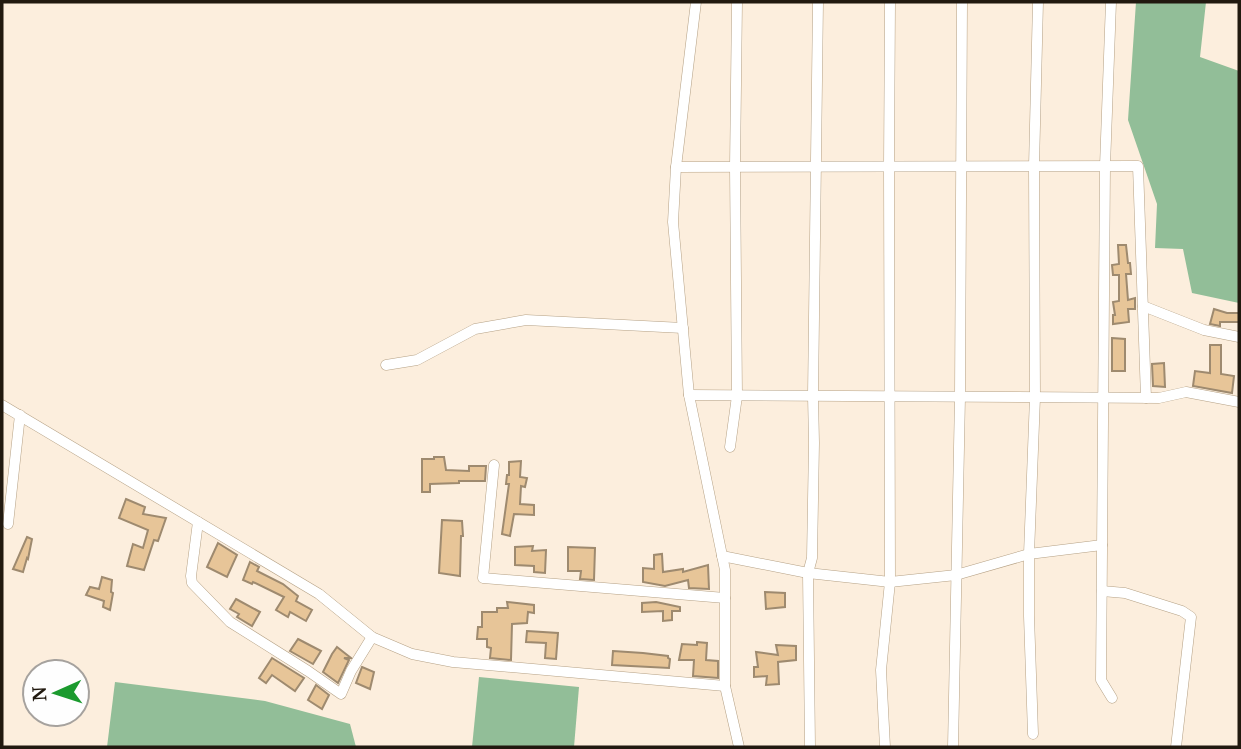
<svg xmlns="http://www.w3.org/2000/svg" width="1241" height="749" font-family="'Noto Serif',serif">
<style>
.forest{fill:#92be98}
.building{fill:#e7c598;stroke:#9e8a6f;stroke-width:2}
.lines{fill:none;stroke-linecap:round;stroke-linejoin:round}
.minor-casing{stroke:#b5a185;stroke-width:11}
.minor{stroke:#fff;stroke-width:10}
</style>
<rect width="100%" height="100%" fill="#fceedd"/>
<!-- forest -->
<g class="forest">
<path d="M1136,2H1206L1200,57L1239,71V303L1192,293L1183,249L1155,248L1157,204L1128,120Z"/>
<path d="M479,677L579,687L574,747H472Z"/>
<path d="M115,682L265,701L350,724L356,747H107Z"/>
</g>
<!-- building -->
<g class="building">
<path d="M1118,245H1126L1128,263H1130L1131,274H1126L1128,300L1135,298V309H1128L1129,322L1113,324V315H1115L1113,302L1119,301V275H1113L1112,265L1119,264Z"/>
<path d="M1214,309L1227,313H1239V322H1220V326L1210,324Z"/>
<path d="M1112,338L1125,339V371H1112Z"/>
<path d="M1210,345H1221V374L1234,376L1232,393L1193,386L1195,371L1210,373Z"/>
<path d="M1164,363L1165,387L1153,386L1152,364Z"/>
<path d="M434,457H444L446,470L469,471V466H486L485,481H459V483L430,484V492H422V459H434Z"/>
<path d="M521,461L520,477L527,478L525,487L521,486L520,504L534,505V515L514,514L510,536L502,534L509,484H506L507,475H509V462Z"/>
<path d="M126,499L145,507L143,514L166,518L158,541L154,540L144,570L127,566L133,544L143,548L148,530L119,518Z"/>
<path d="M442,520L462,521L463,536H461L460,576L439,573Z"/>
<path d="M27,537L32,539L28,559L27,558L23,572L13,569Z"/>
<path d="M218,543L237,555L227,577L207,567Z"/>
<path d="M533,546L532,551L546,550L545,573L534,572V566L515,565V547Z"/>
<path d="M568,547L595,548L594,580L580,579L581,571H568Z"/>
<path d="M662,554L663,572L683,569V572L708,565L709,589L689,588L688,580L665,586L643,582V568L654,569V555Z"/>
<path d="M250,562L259,567L257,571L283,584L298,596L296,601L312,610L306,621L290,612L288,617L276,610L284,597L253,582L252,584L243,580Z"/>
<path d="M102,577L112,580L111,592L113,593L110,610L103,607L104,601L86,595L90,587L99,589Z"/>
<path d="M765,592L785,593V607L766,609Z"/>
<path d="M236,599L260,612L252,626L237,617L239,614L230,609Z"/>
<path d="M507,602L534,605V613L528,612L527,623L512,624L511,660L490,658L491,648L487,647V639H477L478,627H482V612H497V608H508Z"/>
<path d="M656,602L680,607V611H672V620L663,621V611L642,612V603Z"/>
<path d="M527,631L558,633L556,659L545,658L546,643L526,642Z"/>
<path d="M298,639L321,651L313,664L290,651Z"/>
<path d="M697,642L707,643L706,660L718,661V678L693,676L694,660H679L682,644L697,645Z"/>
<path d="M776,645L796,646V660L778,662L779,684L766,685L767,676L754,677V667H758L756,652L778,655Z"/>
<path d="M337,647L351,658H344L349,660L338,683L323,672L332,654Z"/>
<path d="M613,651L643,653L668,656V658L670,659L669,668L612,665Z"/>
<path d="M272,658L304,678L295,691L272,675L266,683L259,678Z"/>
<path d="M362,667L374,672L370,689L356,683Z"/>
<path d="M316,685L329,695L322,709L308,700Z"/>
</g>
<g class="lines">
<defs>
<g id="minor">
<path d="M696,2L676,167L673,222L689,395L725,570V686L739,747"/>
<path d="M1111,2L1105,166L1101,680L1112,698"/>
<path d="M676,167L1138,166L1146,398"/>
<path d="M1143,306L1204,330L1239,337"/>
<path d="M386,365L417,360L475,329L526,320L683,328"/>
<path d="M689,395L1159,398L1186,392L1239,402"/>
<path d="M2,405L319,594L372,637L412,654L453,662L725,686"/>
<path d="M730,447L737,396L735,167L737,2"/>
<path d="M494,465L483,578L725,598"/>
<path d="M198,522L191,576L192,583L230,622L308,671L341,694L351,671L372,637"/>
<path d="M8,524L20,415"/>
<path d="M722,556L808,573L890,582L956,575L1029,554L1102,545"/>
<path d="M1102,591L1125,593L1182,611L1191,617L1176,747"/>
<path d="M1033,734L1029,616V554L1035,397L1034,166L1038,2"/>
<path d="M810,747L808,573L812,558L814,443L813,396L818,2"/>
<path d="M885,747L881,670L890,582L889,166L890,2"/>
<path d="M953,747L960,397L962,2"/>
</g>
</defs>
<!-- minor casing -->
<use href="#minor" class="minor-casing"/>
<!-- minor -->
<use href="#minor" class="minor"/>
</g>
<!-- border -->
<rect width="1241" height="749" fill="none" stroke="#21190f" stroke-width="7"/>
<!-- north arrow -->
<g transform="translate(56 693) rotate(267)"><circle r="33" fill="#fefefe" stroke="#a6a29e" stroke-width="2"/>
<path d="M0-5L12 26L0 18L-12 26Z" fill="#1b9a2e"/>
<text y="-10" font-size="19" font-weight="bold" text-anchor="middle" fill="#21190f">N</text>
</g>
</svg>
